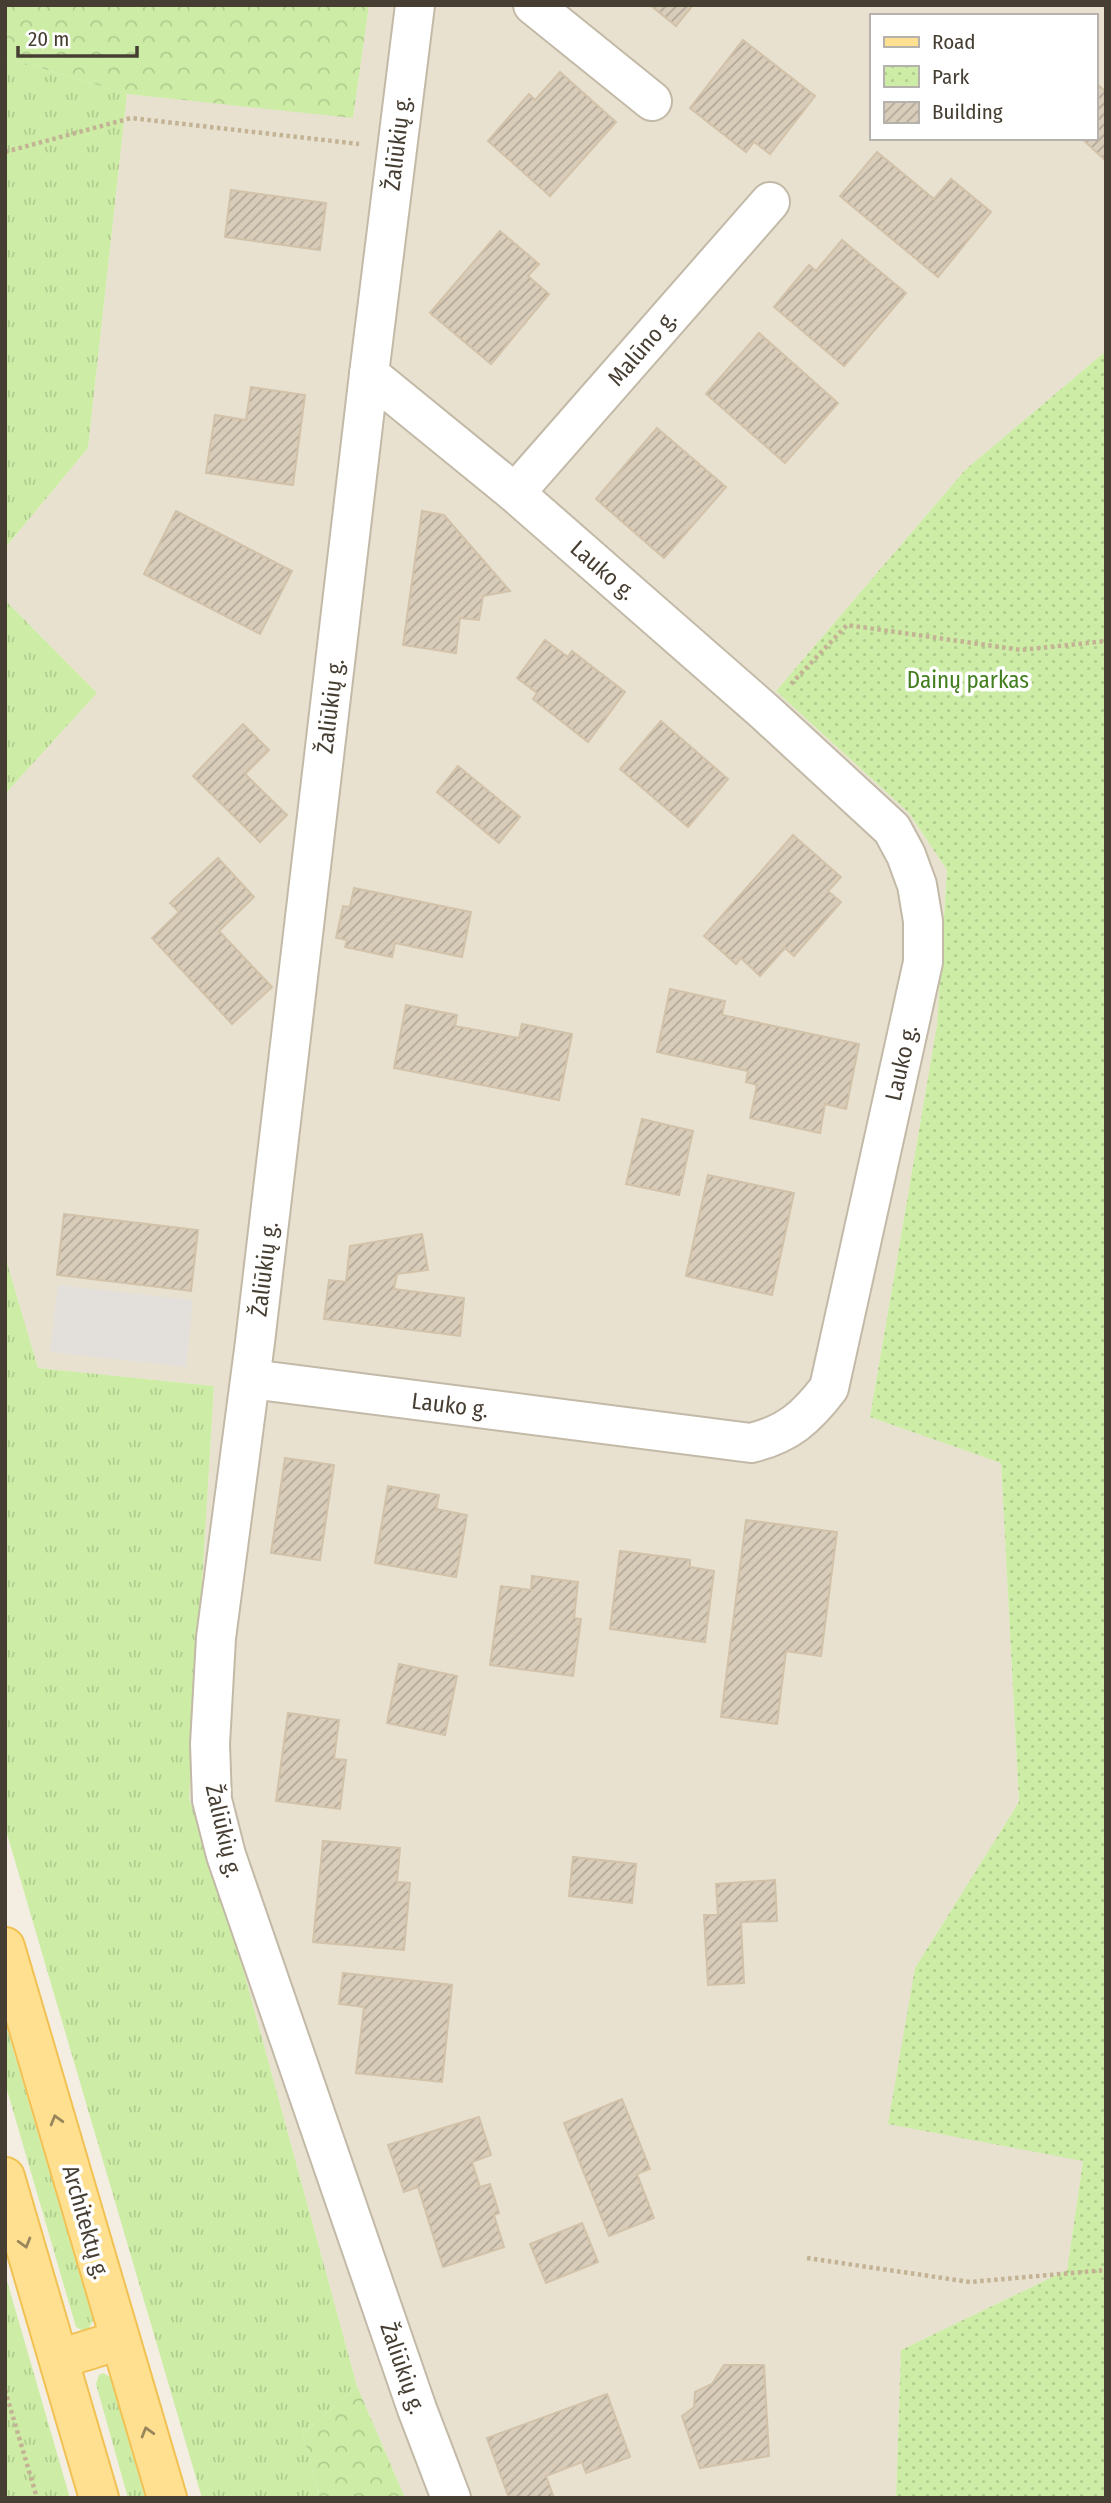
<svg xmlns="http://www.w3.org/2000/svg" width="1111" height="2503" font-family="'Fira Sans Condensed',sans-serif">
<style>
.residential{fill:#e8e1d0;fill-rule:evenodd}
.grass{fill:url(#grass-tufts)}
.forest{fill:url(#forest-crowns)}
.park{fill:url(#park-dots)}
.parking{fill:#e3e0dc}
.building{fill:url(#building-hatch);stroke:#d2c2a9;stroke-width:2}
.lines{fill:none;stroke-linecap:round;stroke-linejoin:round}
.minor-casing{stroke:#c3b9a7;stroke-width:42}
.major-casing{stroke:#f1c253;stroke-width:42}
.path{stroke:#c3b394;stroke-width:4.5;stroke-dasharray:3.5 3.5;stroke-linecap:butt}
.minor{stroke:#fff;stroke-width:38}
.major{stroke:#ffe090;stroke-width:38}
.oneway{stroke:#99875c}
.labels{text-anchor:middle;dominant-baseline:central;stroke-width:7;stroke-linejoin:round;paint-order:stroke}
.street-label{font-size:23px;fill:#463e32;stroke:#fff}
.park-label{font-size:23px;fill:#437e1f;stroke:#fff}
</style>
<defs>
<pattern id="grass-tufts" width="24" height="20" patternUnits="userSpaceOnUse" patternTransform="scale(1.75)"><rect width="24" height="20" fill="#cdeda6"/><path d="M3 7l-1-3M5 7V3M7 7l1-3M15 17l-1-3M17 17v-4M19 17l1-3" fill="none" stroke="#b1cc8f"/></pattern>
<pattern id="forest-crowns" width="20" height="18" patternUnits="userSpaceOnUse" patternTransform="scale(1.75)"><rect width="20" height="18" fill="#cdeda6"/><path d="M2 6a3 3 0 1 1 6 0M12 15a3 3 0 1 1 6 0" fill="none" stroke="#b1cc8f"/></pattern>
<pattern id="park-dots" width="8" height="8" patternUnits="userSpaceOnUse" patternTransform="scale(1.75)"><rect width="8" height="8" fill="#cdeda6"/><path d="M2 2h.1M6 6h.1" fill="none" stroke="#b1cc8f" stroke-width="1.8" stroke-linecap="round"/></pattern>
<pattern id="building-hatch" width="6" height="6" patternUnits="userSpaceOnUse" patternTransform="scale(1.75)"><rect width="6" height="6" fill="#d9cdba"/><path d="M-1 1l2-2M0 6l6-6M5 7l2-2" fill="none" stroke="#b2a898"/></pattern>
</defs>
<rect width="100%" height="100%" fill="#f4eee2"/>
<!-- residential -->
<path class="residential" d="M369,5H1106V351L965,470L776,691L909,813L947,870L937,1025L870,1417L1001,1462L1019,1802L915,1968L1083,2161L1067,2270L901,2350L896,2498H405L357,2386L236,1943L189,1798L214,1386L38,1368L5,1256V794L97,693L5,600V548L88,448L127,94L353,117ZM871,16H1095V138H871Z"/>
<!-- grass -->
<g class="grass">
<path d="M5,57L127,94L88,448L5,548Z"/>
<path d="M5,600L97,693L5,794Z"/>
<path d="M5,1256L38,1368L214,1386L189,1798L236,1943L357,2386L303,2434L320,2498H202L5,1827Z"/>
<path d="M5,2022L93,2320L87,2333L76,2327L5,2083Z"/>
<path d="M5,2274L70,2498H5Z"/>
<path d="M103,2373L110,2377L145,2498H128L96,2384L99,2375Z"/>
</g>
<!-- forest -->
<g class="forest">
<path d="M5,5H369L353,118L127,94L5,57Z"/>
<path d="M357,2386L405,2498H320L303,2434Z"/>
</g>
<!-- park -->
<path class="park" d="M1106,351V2498H896L901,2350L1067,2270L1083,2161L888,2124L915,1968L1019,1802L1001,1463L870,1417L937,1025L947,870L909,813L776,691L965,470Z"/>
<!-- parking -->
<path class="parking" d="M58,1285L193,1300L186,1367L50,1352Z"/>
<!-- building -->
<g class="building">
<path d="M650,5H693L676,26Z"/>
<path d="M743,40L815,96L770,154L754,142L746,152L690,108Z"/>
<path d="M560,72L616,122L550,196L488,141L529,94L535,100Z"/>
<path d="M1095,82L1106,92V161L1081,138H1095Z"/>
<path d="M877,152L934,199L951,179L991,212L938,277L840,196Z"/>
<path d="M231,190L326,203L320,250L225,237Z"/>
<path d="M500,231L539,264L528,276L549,294L491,364L430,313Z"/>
<path d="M842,240L906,293L844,366L774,307L809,265L816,271Z"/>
<path d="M759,333L838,403L785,463L706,394Z"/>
<path d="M251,387L305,395L293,485L206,473L215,415L246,420Z"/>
<path d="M657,428L726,487L664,558L596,499Z"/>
<path d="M176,511L292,571L260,634L144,574Z"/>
<path d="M422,511L444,515L510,591L483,596L479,620L460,618L456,653L403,645Z"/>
<path d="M545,640L568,657L572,651L625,692L588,742L533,699L537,693L517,678Z"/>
<path d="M661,721L728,779L688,827L620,769Z"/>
<path d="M243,724L269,750L245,774L287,815L260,842L193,776Z"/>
<path d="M458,766L520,817L499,843L437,792Z"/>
<path d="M793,835L841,877L828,891L841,902L794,956L785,948L760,976L741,958L736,964L704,936Z"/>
<path d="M218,858L254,897L219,931L272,987L232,1024L152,938L179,912L170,903Z"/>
<path d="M354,888L471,912L462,957L395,943L392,957L345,947L347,940L336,938L343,906L350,907Z"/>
<path d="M670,989L725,1001L722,1015L859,1044L846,1109L825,1104L820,1133L750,1118L757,1085L746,1082L748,1071L657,1052Z"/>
<path d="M406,1005L457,1015L455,1026L519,1038L522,1024L572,1034L559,1100L394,1068Z"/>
<path d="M642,1119L693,1131L679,1195L626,1184Z"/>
<path d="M708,1175L794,1193L772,1295L686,1276Z"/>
<path d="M64,1214L198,1230L191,1291L57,1275Z"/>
<path d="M422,1234L428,1270L397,1274L394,1289L464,1298L460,1336L324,1319L329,1280L346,1282L350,1246Z"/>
<path d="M285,1458L334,1465L320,1560L271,1553Z"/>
<path d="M388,1486L439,1495L436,1509L467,1515L456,1577L375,1563Z"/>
<path d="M746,1520L837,1532L821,1656L786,1651L777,1724L721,1717Z"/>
<path d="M620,1551L690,1560V1567L714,1571L705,1642L610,1629Z"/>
<path d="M532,1576L578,1582L574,1618L581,1619L573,1676L490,1665L501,1586L531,1590Z"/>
<path d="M399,1664L457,1676L445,1735L387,1723Z"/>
<path d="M288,1713L339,1720L334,1759L346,1760L340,1809L276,1801Z"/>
<path d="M323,1841L400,1848L397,1882L410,1883L404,1950L313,1942Z"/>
<path d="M573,1857L636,1864L632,1903L569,1896Z"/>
<path d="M775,1880L777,1921L741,1922L744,1983L708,1985L704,1915H718L716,1884Z"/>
<path d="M343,1973L452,1985L442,2082L356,2073L364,2007L339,2004Z"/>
<path d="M622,2099L650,2169L637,2174L654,2218L609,2236L564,2123Z"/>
<path d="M479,2117L491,2155L472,2162L480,2187L490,2184L499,2213L494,2215L504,2247L443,2267L418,2187L404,2192L388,2145Z"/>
<path d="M582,2223L598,2262L546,2283L530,2244Z"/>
<path d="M724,2365H764L769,2456L700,2468L682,2416L694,2407L695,2392L712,2384Z"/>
<path d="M607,2394L630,2457L586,2473L582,2462L546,2476L554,2498H509L487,2438Z"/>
</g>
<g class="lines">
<defs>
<g id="minor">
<path d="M415,5L369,374L255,1342L216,1638L210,1744L212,1800L226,1855L417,2409L451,2498"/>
<path d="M533,5L652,101"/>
<path d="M515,493L770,202"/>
<path d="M251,1379L751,1443C788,1434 806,1418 829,1388L923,962V921L917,885L906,855L892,829L765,712L515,493L369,374"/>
</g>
<g id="major">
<path d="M5,1947L167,2498"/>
<path d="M5,2177L99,2498"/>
<path d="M59,2359L120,2340"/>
</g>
</defs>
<!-- minor casing -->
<use href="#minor" class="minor-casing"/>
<!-- major casing -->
<use href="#major" class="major-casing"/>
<!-- path -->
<g class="path">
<path d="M5,152L131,118L359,144"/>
<path d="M791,684L847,625L1021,650L1106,641"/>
<path d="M807,2258L970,2282L1106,2270"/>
<path d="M5,2390L37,2498"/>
</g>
<!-- minor -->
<use href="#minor" class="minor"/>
<!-- major -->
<use href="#major" class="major"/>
</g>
<!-- one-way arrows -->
<defs><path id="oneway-chevron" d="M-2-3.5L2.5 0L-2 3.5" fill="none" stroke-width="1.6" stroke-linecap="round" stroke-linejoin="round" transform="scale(1.75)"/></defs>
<g class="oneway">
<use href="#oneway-chevron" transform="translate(56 2120) rotate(-106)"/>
<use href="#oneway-chevron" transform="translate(25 2243) rotate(74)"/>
<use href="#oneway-chevron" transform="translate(147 2432) rotate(-106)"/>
</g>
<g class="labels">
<!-- street labels -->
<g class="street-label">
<text transform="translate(397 143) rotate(-83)">Žaliūkių g.</text>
<text transform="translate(642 348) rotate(-49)">Malūno g.</text>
<text transform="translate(603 570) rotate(41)">Lauko g.</text>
<text transform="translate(330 706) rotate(-83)">Žaliūkių g.</text>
<text transform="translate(901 1063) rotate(-77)">Lauko g.</text>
<text transform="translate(264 1269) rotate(-83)">Žaliūkių g.</text>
<text transform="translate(450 1405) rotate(7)">Lauko g.</text>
<text transform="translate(224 1831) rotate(77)">Žaliūkių g.</text>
<text transform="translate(86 2222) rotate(74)">Architektų g.</text>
<text transform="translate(403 2368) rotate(71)">Žaliūkių g.</text>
</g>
<!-- park labels -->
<g class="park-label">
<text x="968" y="680">Dainų parkas</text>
</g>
</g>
<!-- border -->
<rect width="1111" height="2503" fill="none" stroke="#463e32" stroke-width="14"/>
<!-- legend -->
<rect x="870" y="14" width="228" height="126" fill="#ffffff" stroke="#b5b2ad" stroke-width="2"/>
<rect x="884" y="37" width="35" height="10" fill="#ffe090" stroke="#b5b2ad" stroke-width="2"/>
<text x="932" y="49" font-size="21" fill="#463e32">Road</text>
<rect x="884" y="66" width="35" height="21" fill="url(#park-dots)" stroke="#b5b2ad" stroke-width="2"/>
<text x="932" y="84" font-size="21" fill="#463e32">Park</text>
<rect x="884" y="102" width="35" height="21" fill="url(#building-hatch)" stroke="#b5b2ad" stroke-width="2"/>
<text x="932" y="119" font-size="21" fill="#463e32">Building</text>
<!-- scale -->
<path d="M18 46v10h119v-10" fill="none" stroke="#463e32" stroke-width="3.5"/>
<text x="28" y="46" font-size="21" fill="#463e32" stroke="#ffffff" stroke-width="5" paint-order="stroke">20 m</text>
</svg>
